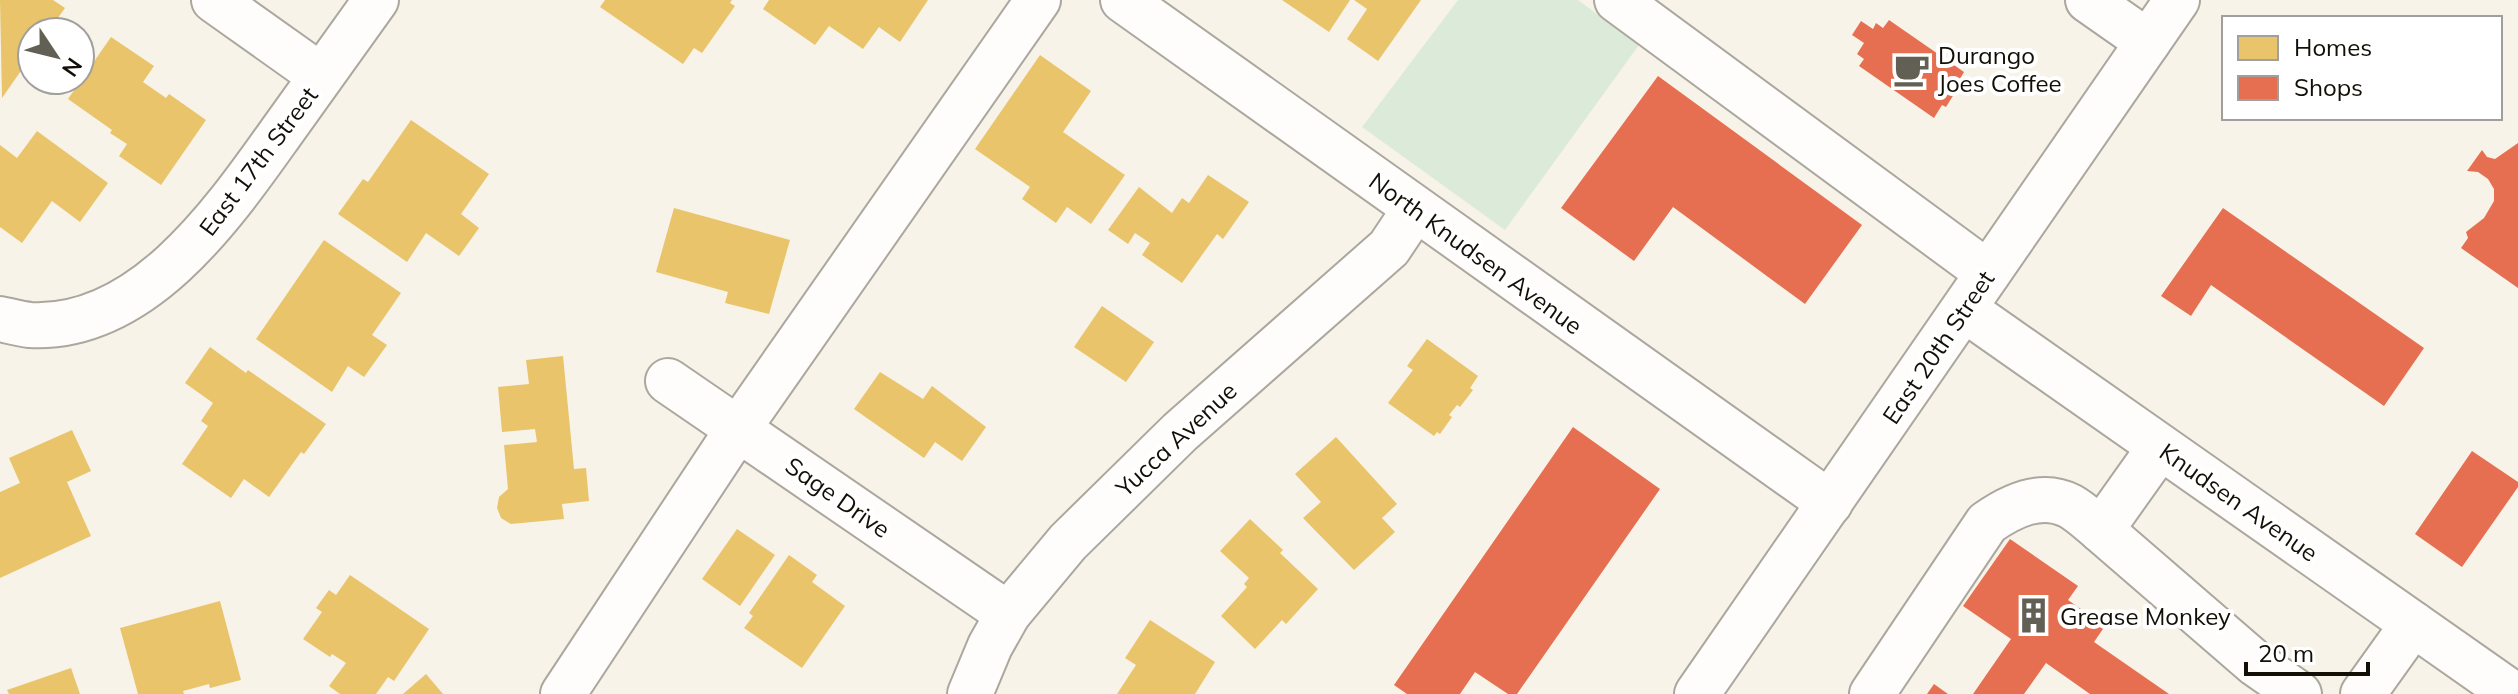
<svg xmlns="http://www.w3.org/2000/svg" width="2518" height="694" font-family="Mulish,sans-serif">
<style>
.green{fill:#dcebd9}
.homes{fill:#e9c46a}
.shops{fill:#e76f51}
.lines{fill:none;stroke-linecap:round;stroke-linejoin:round}
.minor-casing{stroke:#aca79e;stroke-width:48}
.major-casing{stroke:#aca79e;stroke-width:48}
.minor{stroke:#fefdfc;stroke-width:44}
.major{stroke:#fefdfc;stroke-width:44}
.labels{text-anchor:middle;dominant-baseline:central;stroke-width:8;stroke-linejoin:round;paint-order:stroke}
.poi-label{font-size:24px;fill:#120f06;stroke:#fff;text-anchor:start}
.street-label{font-size:24px;fill:#120f06;stroke:#fff}
</style>
<rect width="100%" height="100%" fill="#f8f3e8"/>
<!-- green -->
<path class="green" d="M1458,0H1578L1639,45L1505,230L1362,127Z"/>
<!-- homes -->
<g class="homes">
<path d="M0,0H53L65,8L48,32H32V55L2,98Z"/>
<path d="M605,0H732L730,3L735,6L702,53L694,48L683,64L600,7Z"/>
<path d="M769,0H928L900,42L879,27L863,49L829,26L815,45L763,9Z"/>
<path d="M1282,0H1350L1329,32Z"/>
<path d="M1354,0H1421L1378,61L1347,39L1367,9Z"/>
<path d="M111,37L154,66L143,82L166,98L169,94L206,120L161,185L119,156L127,144L110,133L112,130L68,99Z"/>
<path d="M1040,55L1091,91L1063,132L1125,175L1091,224L1067,207L1056,223L1022,199L1030,187L975,149Z"/>
<path d="M411,120L489,174L461,214L479,228L459,256L426,233L407,262L338,214L363,179L368,182Z"/>
<path d="M37,131L108,183L80,222L52,201L22,243L0,227V145L17,158Z"/>
<path d="M1208,175L1249,202L1223,239L1217,234L1182,283L1142,255L1150,243L1135,233L1128,244L1108,230L1139,187L1172,213L1182,198L1189,203Z"/>
<path d="M674,208L790,240L769,314L725,303L728,292L656,272Z"/>
<path d="M324,240L401,293L372,335L387,345L364,377L348,366L332,392L256,339Z"/>
<path d="M1102,306L1154,342L1126,382L1074,347Z"/>
<path d="M1427,339L1478,376L1470,388L1473,390L1460,407L1457,405L1449,415L1452,417L1440,434L1437,432L1434,436L1388,403L1413,370L1407,366Z"/>
<path d="M210,347L246,373L248,370L326,424L304,454L301,452L269,497L244,479L231,498L182,464L208,426L201,421L213,403L185,383Z"/>
<path d="M563,356L574,469L586,468L589,501L562,504L564,519L511,524L501,518L497,508L499,497L508,489L504,445L537,442L535,429L502,432L498,387L529,384L526,360Z"/>
<path d="M880,372L923,399L932,386L986,427L962,461L935,442L924,458L854,409Z"/>
<path d="M72,430L91,471L67,482L91,536L0,578V492L20,483L9,458Z"/>
<path d="M1336,437L1397,504L1382,518L1395,532L1354,570L1303,518L1321,502L1295,474Z"/>
<path d="M1250,519L1283,550L1280,553L1318,589L1286,624L1282,620L1255,649L1221,616L1247,587L1244,584L1249,578L1220,551Z"/>
<path d="M737,529L775,555L740,606L702,579Z"/>
<path d="M789,555L817,575L812,582L845,606L802,668L744,628L753,616L749,613Z"/>
<path d="M350,575L429,629L394,681L388,677L376,694H340L329,686L346,663L332,654L330,657L303,639L322,612L316,608L329,590L336,595Z"/>
<path d="M220,601L241,680L210,688L209,684L183,691L184,694H138L120,628Z"/>
<path d="M1150,620L1215,662L1195,694H1117L1136,665L1125,658Z"/>
<path d="M71,668L80,694H9L7,690Z"/>
<path d="M426,674L443,694H403Z"/>
</g>
<!-- shops -->
<g class="shops">
<path d="M1889,20L1964,72L1957,84L1959,86L1946,107L1942,105L1934,118L1859,66L1864,59L1857,54L1864,43L1852,35L1861,21L1873,29L1876,23L1883,28Z"/>
<path d="M1658,76L1862,225L1805,304L1673,207L1634,261L1561,208Z"/>
<path d="M2518,143V288L2461,248L2468,238L2466,232L2484,218L2494,201V189L2488,179L2478,172L2467,171L2482,150L2487,157L2495,159Z"/>
<path d="M2223,208L2424,348L2384,406L2211,285L2191,316L2161,296Z"/>
<path d="M1573,427L1660,489L1517,694H1508L1475,672L1460,694H1407L1394,685Z"/>
<path d="M2472,451L2518,482V487L2462,567L2415,534Z"/>
<path d="M2010,539L2078,586L2068,600L2105,626L2094,642L2169,694H2090L2046,663L2024,694H1973L2011,639L1963,606Z"/>
<path d="M1934,684L1948,694H1927Z"/>
</g>
<g class="lines">
<defs>
<g id="minor">
<path d="M214,0L321,76"/>
<path d="M1123,0L1830,503"/>
<path d="M1617,0L1988,273"/>
<path d="M2088,0L2148,42"/>
<path d="M1964,309L2513,694"/>
<path d="M0,319C10,321 20,324 30,325C142,331 223,214 280,134C312,89 344,45 376,0"/>
<path d="M668,381L1008,614"/>
<path d="M2101,530L2256,664L2299,694"/>
<path d="M563,694L738,429L1038,0"/>
<path d="M970,694L990,646L1008,614L1068,542L1180,432L1389,248L1415,209"/>
<path d="M1872,694L1987,523C2011,506 2041,491 2070,506C2081,512 2091,522 2101,530L2160,447"/>
<path d="M2363,694L2413,624"/>
</g>
<path id="major" d="M1697,694L2177,0"/>
</defs>
<!-- minor casing -->
<use href="#minor" class="minor-casing"/>
<!-- major casing -->
<use href="#major" class="major-casing"/>
<!-- minor -->
<use href="#minor" class="minor"/>
<!-- major -->
<use href="#major" class="major"/>
</g>
<!-- icons -->
<defs>
<symbol id="cafe-bare" viewBox="-9 -9 18 18"><path d="M-5.5-4.5H6V0H3Q3 3.5 0 3.5H-2.5Q-5.5 3.5-5.5 0ZM3-3.2v2h1.7v-2ZM-6 4.5H4V6H-6Z" fill="#625f55" stroke="#fff" stroke-width="2.5" paint-order="stroke"/></symbol>
<symbol id="building-bare" viewBox="-9 -9 18 18"><path d="M-4-6H4V6H1V3H-1V6H-4ZM-2.5-4.3h1.7v1.8h-1.7ZM.8-4.3h1.7v1.8H.8ZM-2.5-1h1.7V.8h-1.7ZM.8-1h1.7V.8H.8Z" fill="#625f55" stroke="#fff" stroke-width="2.5" paint-order="stroke"/></symbol>
</defs>
<g fill-rule="evenodd">
<use href="#cafe-bare" x="1886" y="44" width="51" height="51"/>
<use href="#building-bare" x="2008" y="590" width="51" height="51"/>
</g>
<g class="labels">
<!-- poi labels -->
<g class="poi-label">
<text x="1938" y="55">Durango<tspan x="1938" dy="28">Joes Coffee</tspan></text>
<text x="2060" y="616">Grease Monkey</text>
</g>
<!-- street labels -->
<g class="street-label">
<text transform="translate(258 161) rotate(-53)">East 17th Street</text>
<text transform="translate(1476 253) rotate(36)">North Knudsen Avenue</text>
<text transform="translate(1938 347) rotate(-56)">East 20th Street</text>
<text transform="translate(1176 439) rotate(-43)">Yucca Avenue</text>
<text transform="translate(838 497) rotate(35)">Sage Drive</text>
<text transform="translate(2239 502) rotate(35)">Knudsen Avenue</text>
</g>
</g>
<!-- legend -->
<rect x="2222" y="16" width="280" height="104" fill="#ffffff" stroke="#a09f9b" stroke-width="2"/>
<rect x="2238" y="36" width="40" height="24" fill="#e9c46a" stroke="#a09f9b" stroke-width="2"/>
<text x="2294" y="56" font-size="24" fill="#120f06">Homes</text>
<rect x="2238" y="76" width="40" height="24" fill="#e76f51" stroke="#a09f9b" stroke-width="2"/>
<text x="2294" y="96" font-size="24" fill="#120f06">Shops</text>
<!-- north arrow -->
<g transform="translate(56 56) rotate(125)"><circle r="38" fill="#ffffff" stroke="#a09f9b" stroke-width="2"/>
<path d="M0-6L14 30L0 20L-14 30Z" fill="#625f55"/>
<text y="-12" font-size="22" font-weight="bold" text-anchor="middle" fill="#120f06">N</text>
</g>
<!-- scale -->
<path d="M2246 662v12h122v-12" fill="none" stroke="#120f06" stroke-width="4"/>
<text x="2258" y="662" font-size="24" fill="#120f06" stroke="#ffffff" stroke-width="6" paint-order="stroke">20 m</text>
</svg>
